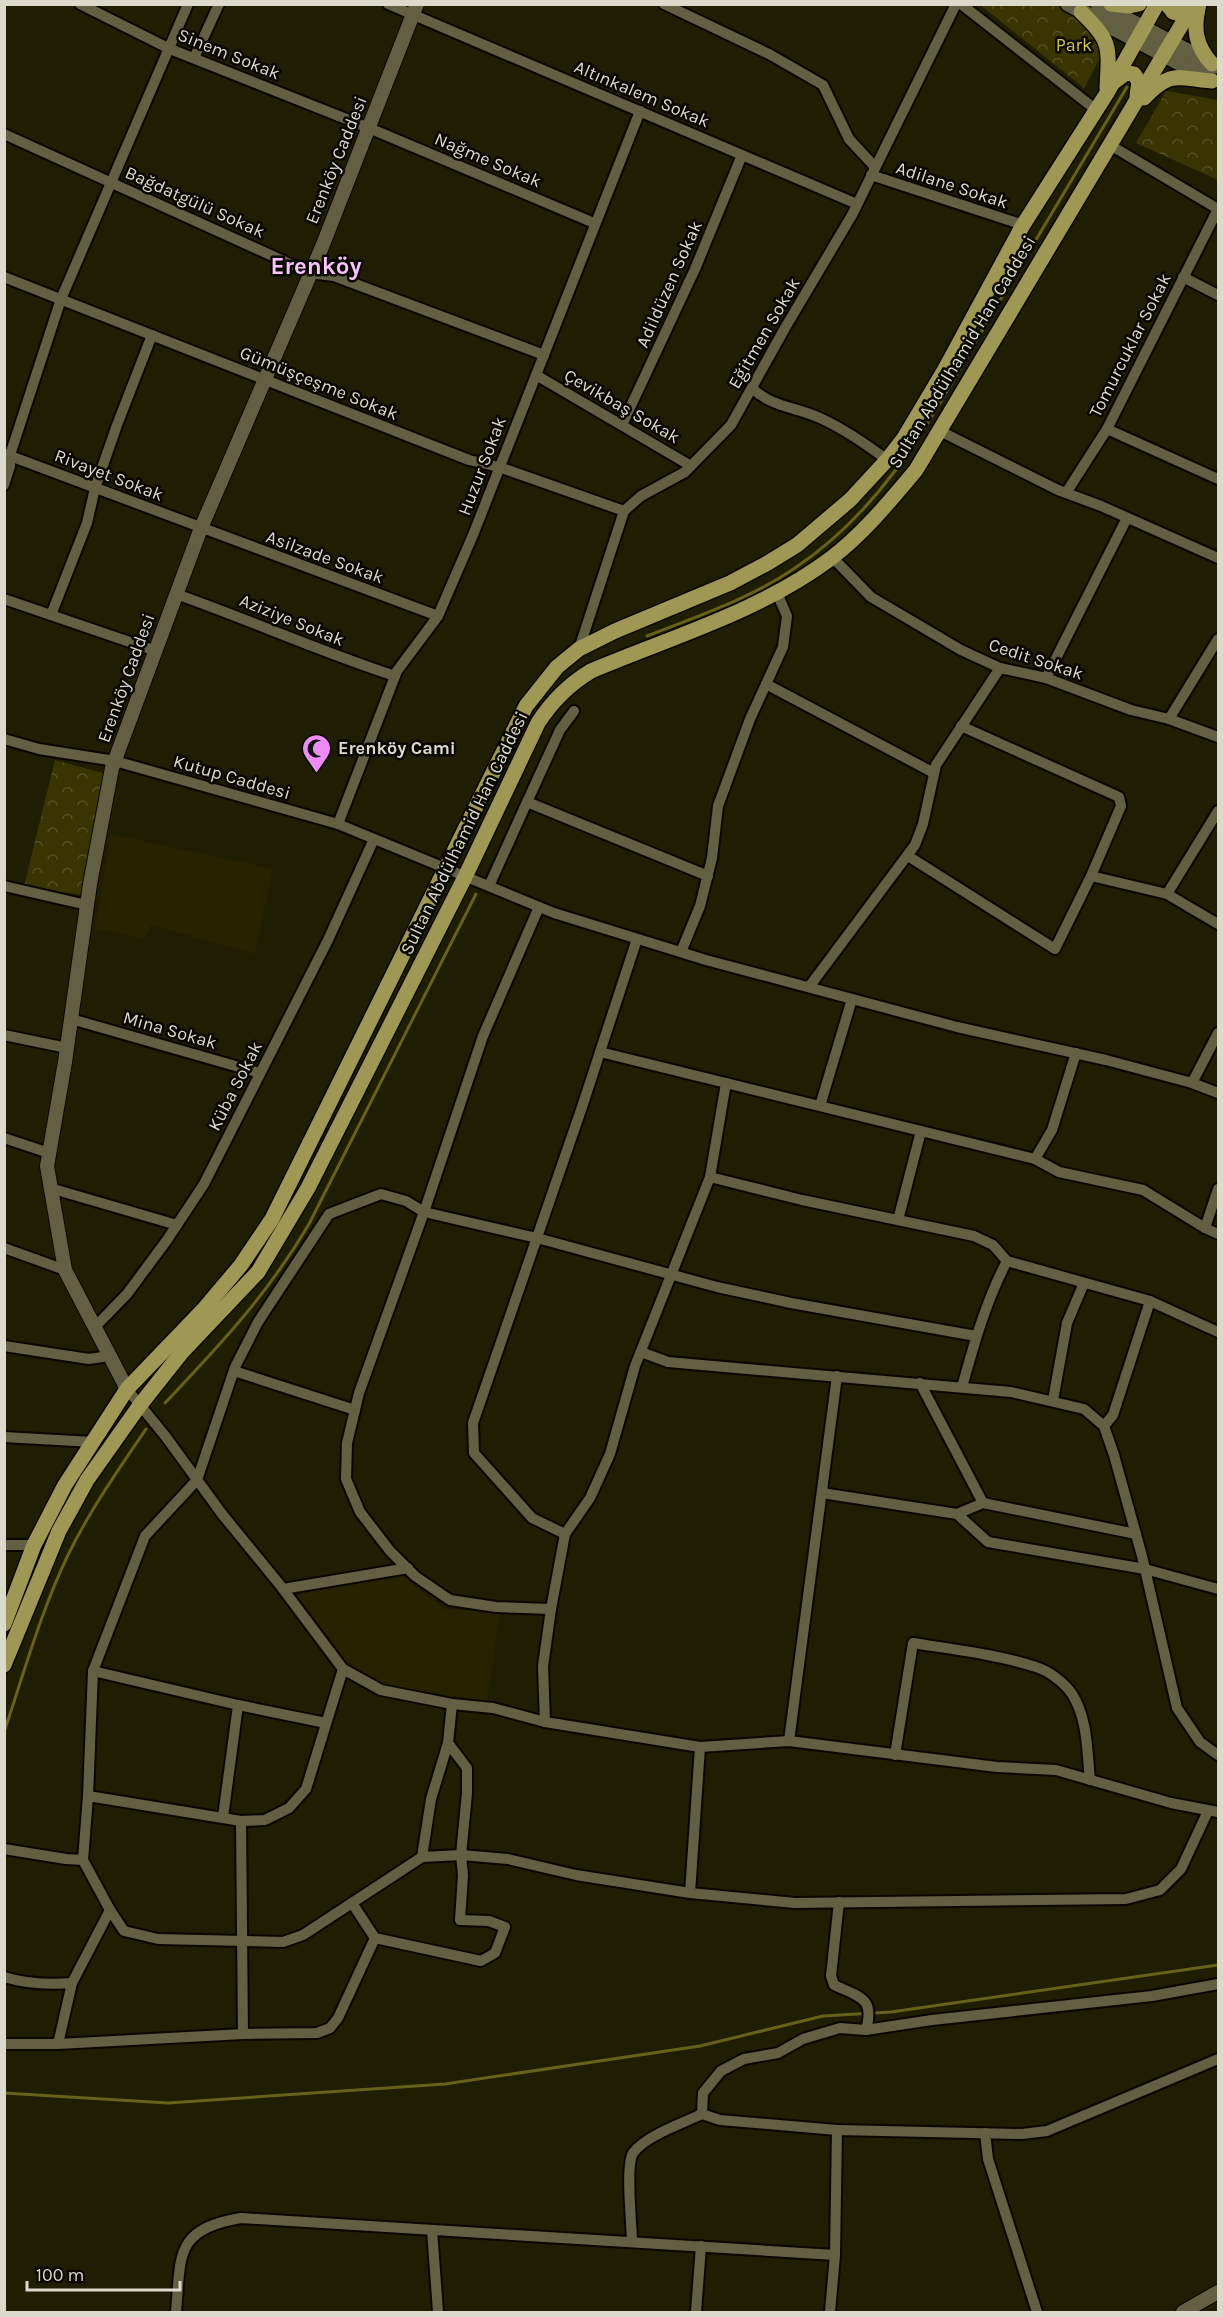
<svg xmlns="http://www.w3.org/2000/svg" width="1223" height="2317" font-family="Karla,sans-serif">
<style>
.built{fill:#272300}
.forest{fill:url(#forest-crowns)}
.lines{fill:none;stroke-linecap:round;stroke-linejoin:round}
.stream{stroke:#68611a;stroke-width:3}
.minor-casing{stroke:#090700;stroke-width:14}
.tertiary-casing{stroke:#090700;stroke-width:16}
.secondary-casing{stroke:#090700;stroke-width:18}
.primary-casing{stroke:#090700;stroke-width:18}
.minor{stroke:#625f42;stroke-width:10}
.tertiary{stroke:#625f42;stroke-width:14}
.secondary{stroke:#625f42;stroke-width:15}
.primary{stroke:#9f9855;stroke-width:15}
.labels{text-anchor:middle;dominant-baseline:central;stroke-width:5;stroke-linejoin:round;paint-order:stroke}
.park-label{font-size:18px;fill:#d0c549;stroke:#080701}
.street-label{font-size:18px;fill:#dcdbcb;stroke:#080701}
.poi-label{font-size:18px;font-weight:bold;fill:#dcdbcb;stroke:#080701;text-anchor:start}
.district-label{font-size:24px;font-weight:bold;fill:#fac2fe;stroke:#080701}
</style>
<defs>
<pattern id="forest-crowns" width="20" height="18" patternUnits="userSpaceOnUse" patternTransform="scale(1.5)"><rect width="20" height="18" fill="#393400"/><path d="M2 6a3 3 0 1 1 6 0M12 15a3 3 0 1 1 6 0" fill="none" stroke="#555124"/></pattern>
</defs>
<rect width="100%" height="100%" fill="#1f1d02"/>
<!-- built -->
<g class="built">
<path d="M110,834L273,869L255,954L151,925L145,938L95,929Z"/>
<path d="M403,1575L444,1609L500,1613L487,1701L383,1685L350,1670L298,1599L302,1592Z"/>
</g>
<!-- forest -->
<g class="forest">
<path d="M980,5H1057L1107,31L1109,41L1084,88Z"/>
<path d="M1166,91L1218,100V180L1136,143Z"/>
<path d="M55,760L103,773L82,895L24,886Z"/>
</g>
<g class="lines">
<!-- stream -->
<g class="stream">
<path d="M647,636C698,616 750,599 795,568C889,505 934,412 990,317C1036,241 1081,164 1127,87"/>
<path d="M165,1403C220,1345 268,1294 309,1224L476,894"/>
<path d="M4,1732C24,1673 41,1611 68,1555C90,1510 118,1470 146,1429"/>
<path d="M4,2093L168,2103L445,2084L700,2046L823,2016L891,2012L1218,1965"/>
</g>
<defs>
<g id="minor">
<path d="M80,4L170,49L369,128L594,223"/>
<path d="M388,4L857,204"/>
<path d="M664,4L769,54L823,85L849,139L875,167"/>
<path d="M961,4L1095,109"/>
<path d="M194,58L219,4"/>
<path d="M4,134L310,273L334,276L544,355"/>
<path d="M1110,145L1218,209"/>
<path d="M871,175L1023,225"/>
<path d="M4,277L469,460L499,467L624,511"/>
<path d="M1183,277L1218,295"/>
<path d="M536,375L691,466"/>
<path d="M752,388C771,407 796,407 820,418C844,429 866,444 887,460"/>
<path d="M622,425L695,269L742,155"/>
<path d="M1107,429L1218,479"/>
<path d="M940,431L1058,490L1101,506L1218,558"/>
<path d="M5,454L438,616"/>
<path d="M4,485L10,466V455L61,299L188,4"/>
<path d="M1066,493L1107,429L1218,209"/>
<path d="M832,557L871,597L961,650L1000,668L1046,678L1131,710L1169,719L1218,737"/>
<path d="M176,594C250,620 321,652 395,676"/>
<path d="M4,599L156,651"/>
<path d="M51,615L87,523L95,488L117,425L152,335"/>
<path d="M579,649L624,511L641,496L685,472L731,425L785,328L852,215L956,4"/>
<path d="M1046,678L1127,518"/>
<path d="M766,684L934,773"/>
<path d="M574,711L560,730L527,802L708,876"/>
<path d="M1169,719L1218,639"/>
<path d="M4,739L39,749L115,761L338,824L554,913L706,960L957,1027L1106,1060L1192,1083L1218,1093"/>
<path d="M338,824L397,671L438,616L473,535L640,111"/>
<path d="M908,856L1055,949L1091,876L1121,806L1119,797L961,726"/>
<path d="M1091,876L1167,894L1218,924"/>
<path d="M4,886L87,905"/>
<path d="M489,886L527,802"/>
<path d="M1167,894L1218,811"/>
<path d="M539,907L483,1036L424,1212L359,1393L347,1443L346,1479L360,1512L390,1551L415,1576L450,1600L496,1607L551,1609"/>
<path d="M681,952L700,906L712,858L718,806L750,719L783,647L787,616L777,593"/>
<path d="M809,987L915,845L923,824L936,765L1000,668"/>
<path d="M71,1019L260,1073"/>
<path d="M4,1035L67,1048"/>
<path d="M600,1052L1035,1159L1059,1172L1143,1190L1205,1228L1218,1234"/>
<path d="M1192,1083L1218,1033"/>
<path d="M820,1106L852,999"/>
<path d="M4,1138L49,1153"/>
<path d="M1035,1159L1052,1130L1076,1053"/>
<path d="M710,1177L802,1200L974,1236L993,1245L1007,1261L1150,1301L1218,1332"/>
<path d="M50,1188L177,1225"/>
<path d="M898,1220L921,1131"/>
<path d="M1205,1228L1218,1189"/>
<path d="M4,1248L65,1270"/>
<path d="M94,1328L127,1294L167,1240L204,1184L328,940L374,839"/>
<path d="M4,1346L89,1359L109,1356"/>
<path d="M641,1352L668,1362L1011,1392L1084,1409L1104,1426L1114,1455L1142,1556L1177,1708L1200,1742L1218,1755"/>
<path d="M234,1371L355,1410"/>
<path d="M920,1383L983,1503"/>
<path d="M962,1387C974,1344 986,1301 1007,1261"/>
<path d="M127,1389L166,1437L222,1514L280,1585L343,1669L381,1690L452,1704L493,1708L545,1722L700,1747L789,1741L997,1767L1056,1770L1171,1803L1218,1812"/>
<path d="M1053,1400L1067,1323L1084,1283"/>
<path d="M1104,1426L1113,1415L1150,1301"/>
<path d="M4,1437L93,1442"/>
<path d="M822,1493L957,1514L983,1503L1136,1534"/>
<path d="M957,1514L988,1542L1145,1569L1218,1589"/>
<path d="M565,1534L532,1518L474,1453L473,1423L582,1107L637,939"/>
<path d="M4,1545H34"/>
<path d="M283,1589L408,1568"/>
<path d="M93,1671L238,1705L326,1723"/>
<path d="M545,1722L543,1666L551,1609L565,1534L590,1498L610,1454L635,1366L710,1177L726,1083"/>
<path d="M789,1741L837,1376"/>
<path d="M700,1747L690,1893L795,1903L1126,1899L1160,1890L1181,1869L1208,1811"/>
<path d="M895,1755L913,1643C951,1649 1000,1655 1036,1667C1049,1671 1065,1683 1072,1694C1088,1719 1087,1752 1090,1780"/>
<path d="M88,1796L241,1821L265,1820L289,1808L306,1789L343,1669"/>
<path d="M223,1817L238,1705"/>
<path d="M241,1821L243,2034"/>
<path d="M4,1849L66,1859L83,1860"/>
<path d="M422,1857L431,1799L448,1743L452,1704"/>
<path d="M690,1893L576,1875L508,1859L461,1855L422,1857L303,1935L283,1942L158,1939L124,1931L110,1910L83,1860L88,1796L93,1671L145,1536L197,1480L235,1367L258,1322L329,1214L381,1194L406,1201L424,1212L537,1238L717,1287L791,1303L976,1336"/>
<path d="M839,1902L831,1976L834,1985C860,1997 875,1998 866,2030"/>
<path d="M352,1903L375,1938L481,1961L495,1953L505,1927L489,1921L460,1920L463,1875L461,1855L467,1793V1768L448,1743"/>
<path d="M4,1977C27,1984 48,1985 72,1983"/>
<path d="M4,2044H58L243,2034L317,2033L330,2028L338,2018L375,1938"/>
<path d="M58,2044L72,1983L110,1910"/>
<path d="M837,2130L1022,2134L1047,2131L1218,2059"/>
<path d="M985,2133L988,2159L1037,2312"/>
<path d="M432,2230L438,2312"/>
<path d="M632,2242C632,2225 625,2166 633,2153C645,2136 683,2123 702,2114"/>
<path d="M176,2312C181,2256 174,2229 241,2218L835,2255"/>
<path d="M696,2312L701,2246"/>
<path d="M830,2312L835,2255L837,2130L720,2120L702,2114L703,2093L721,2071L744,2059L778,2053L803,2039L840,2028L866,2030L932,2020L1152,1996L1218,1984"/>
</g>
<g id="tertiary">
<path d="M127,1389L65,1270L47,1166L65,1062L90,884L112,768L201,528L322,247L417,4"/>
<path d="M1183,2312L1218,2292"/>
</g>
<g id="secondary">
<path d="M1068,4L1211,80"/>
<path d="M1098,4L1216,66"/>
</g>
<g id="primary">
<path d="M1111,4L1129,6L1139,4"/>
<path d="M1167,4L1173,12L1180,14L1192,7"/>
<path d="M1199,4C1193,29 1195,45 1212,64"/>
<path d="M1081,12C1112,41 1109,47 1107,88"/>
<path d="M1114,82L1126,73L1134,74L1139,82L1137,96"/>
<path d="M1144,98C1171,70 1177,78 1212,81"/>
<path d="M4,1624L34,1545L65,1485L127,1389L203,1310L241,1265L272,1219L526,706L557,667L579,649L615,631L730,583L766,564L797,545L850,500L887,460L904,438L945,369L1023,225L1107,93L1157,4"/>
<path d="M4,1665L59,1531L87,1480L140,1405L182,1352L258,1272L308,1188L465,877L538,723C552,701 568,685 591,671C671,637 759,612 830,559C863,534 890,501 916,470L1194,4"/>
</g>
</defs>
<!-- minor casing -->
<use href="#minor" class="minor-casing"/>
<!-- tertiary casing -->
<use href="#tertiary" class="tertiary-casing"/>
<!-- secondary casing -->
<use href="#secondary" class="secondary-casing"/>
<!-- primary casing -->
<use href="#primary" class="primary-casing"/>
<!-- minor -->
<use href="#minor" class="minor"/>
<!-- tertiary -->
<use href="#tertiary" class="tertiary"/>
<!-- secondary -->
<use href="#secondary" class="secondary"/>
<!-- primary -->
<use href="#primary" class="primary"/>
</g>
<!-- icons -->
<defs>
<symbol id="mosque-pin" viewBox="-11 -11 22 30"><path d="M0 17L-7.5 6A9.5 9.5 0 1 1 7.5 6Z" fill="#ef8bf7" stroke="#080701"/><path d="M3.5-4.9A6 6 0 1 0 3.5 4.9A5 5 0 1 1 3.5-4.9Z" fill="#111"/></symbol>
</defs>
<g fill-rule="evenodd">
<use href="#mosque-pin" x="300" y="732" width="33" height="45"/>
</g>
<g class="labels">
<!-- park labels -->
<g class="park-label">
<text x="1074" y="45">Park</text>
</g>
<!-- street labels -->
<g class="street-label">
<text transform="translate(229 54) rotate(22)">Sinem Sokak</text>
<text transform="translate(642 94) rotate(23)">Altınkalem Sokak</text>
<text transform="translate(336 160) rotate(-68)">Erenköy Caddesi</text>
<text transform="translate(488 160) rotate(23)">Nağme Sokak</text>
<text transform="translate(952 185) rotate(18)">Adilane Sokak</text>
<text transform="translate(195 202) rotate(24)">Bağdatgülü Sokak</text>
<text transform="translate(669 284) rotate(-66)">Adildüzen Sokak</text>
<text transform="translate(764 333) rotate(-60)">Eğitmen Sokak</text>
<text transform="translate(1130 345) rotate(-63)">Tomurcuklar Sokak</text>
<text transform="translate(962 352) rotate(-59)">Sultan Abdülhamid Han Caddesi</text>
<text transform="translate(319 383) rotate(22)">Gümüşçeşme Sokak</text>
<text transform="translate(622 406) rotate(30)">Çevikbaş Sokak</text>
<text transform="translate(482 466) rotate(-69)">Huzur Sokak</text>
<text transform="translate(109 475) rotate(21)">Rivayet Sokak</text>
<text transform="translate(325 557) rotate(20)">Asilzade Sokak</text>
<text transform="translate(292 620) rotate(22)">Aziziye Sokak</text>
<text transform="translate(1036 659) rotate(18)">Cedit Sokak</text>
<text transform="translate(126 678) rotate(-70)">Erenköy Caddesi</text>
<text transform="translate(232 777) rotate(16)">Kutup Caddesi</text>
<text transform="translate(464 833) rotate(-64)">Sultan Abdülhamid Han Caddesi</text>
<text transform="translate(170 1030) rotate(16)">Mina Sokak</text>
<text transform="translate(235 1086) rotate(-63)">Küba Sokak</text>
</g>
<!-- poi labels -->
<g class="poi-label">
<text x="338" y="748">Erenköy Cami</text>
</g>
<!-- district labels -->
<g class="district-label">
<text x="316" y="266">Erenköy</text>
</g>
</g>
<!-- border -->
<rect width="1223" height="2317" fill="none" stroke="#dcdbcb" stroke-width="12"/>
<!-- scale -->
<path d="M27 2281v9h153v-9" fill="none" stroke="#dcdbcb" stroke-width="3"/>
<text x="36" y="2281" font-size="18" fill="#dcdbcb" stroke="#080701" stroke-width="4.5" paint-order="stroke">100 m</text>
</svg>
